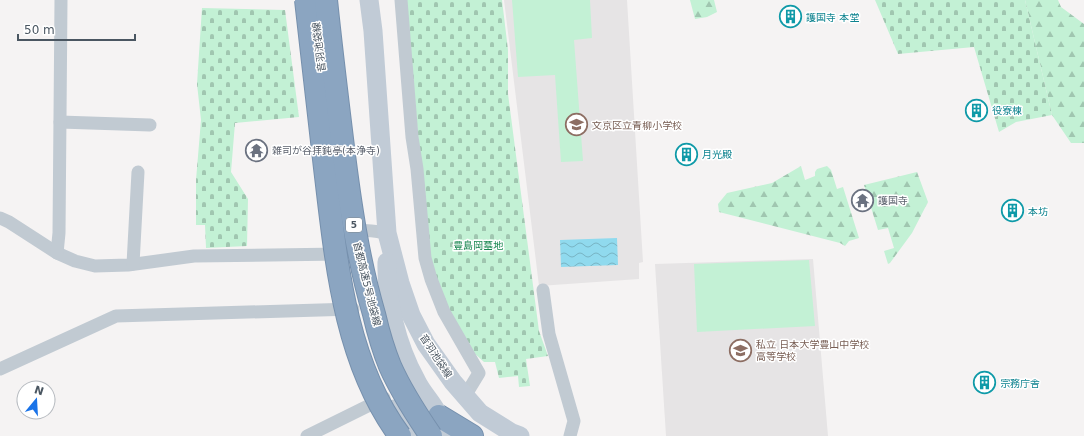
<svg xmlns="http://www.w3.org/2000/svg" width="1084" height="436" font-family="'DejaVu Sans','Noto Sans JP',sans-serif">
<style>
.education{fill:#e6e4e5}
.forest{fill:url(#forest-firs)}
.cemetery{fill:url(#cemetery-stones)}
.garden{fill:#c3f1d5}
.water{fill:url(#water-waves)}
.lines{fill:none;stroke-linecap:round;stroke-linejoin:round}
.highway-casing{stroke:#7690ad;stroke-width:24}
.street{stroke:#c1cad2;stroke-width:13}
.secondary{stroke:#c1cbd6;stroke-width:19}
.highway{stroke:#8ba5c1;stroke-width:22}
.highway-bridge-casing{stroke:#7690ad;stroke-width:24;stroke-linecap:butt}
.highway-bridge{stroke:#8ba5c1;stroke-width:22}
.labels{text-anchor:middle;dominant-baseline:central;stroke-width:3;stroke-linejoin:round;paint-order:stroke}
.shield{fill:#fff;stroke:#808990;stroke-width:1}
.shield-label{font-size:9px;font-weight:bold;fill:#4a5661}
.culture-label{font-size:10px;fill:#0d838f;stroke:#fff;text-anchor:start}
.street-label{font-size:10px;fill:#4a5661;stroke:#fff}
.education-label{font-size:10px;fill:#785e54;stroke:#fff;text-anchor:start}
.worship-label{font-size:10px;fill:#5b616d;stroke:#fff;text-anchor:start}
.park-label{font-size:10px;fill:#17864f;stroke:#fff}
</style>
<defs>
<pattern id="forest-firs" width="22" height="20" patternUnits="userSpaceOnUse"><rect width="22" height="20" fill="#c3f1d5"/><path d="M5 1l3.5 6h-7zM16 11l3.5 6h-7z" fill="#a0c6b0"/></pattern>
<pattern id="cemetery-stones" width="16" height="16" patternUnits="userSpaceOnUse"><rect width="16" height="16" fill="#c3f1d5"/><path d="M2 7V4a2 2 0 0 1 4 0v3zM10 15v-3a2 2 0 0 1 4 0v3z" fill="#a0c6b0"/></pattern>
<pattern id="water-waves" width="16" height="10" patternUnits="userSpaceOnUse"><rect width="16" height="10" fill="#90daee"/><path d="M0 5q4-4 8 0t8 0" fill="none" stroke="#78b4c4"/></pattern>
</defs>
<rect width="100%" height="100%" fill="#f5f3f3"/>
<!-- education -->
<g class="education">
<path d="M504,0H627L643,262L639,263V279L539,286Z"/>
<path d="M813,259L828,436H666L655,264Z"/>
</g>
<!-- forest -->
<g class="forest">
<path d="M690,0H714L717,12L707,17L695,19Z"/>
<path d="M1025,0H1058L1061,7L1084,24V143H1071L1052,115Z"/>
<path d="M801,166L805,180L815,176V172L817,169L827,166L831,170L837,189L843,187L859,238L849,241L845,246L840,243L719,212L718,204L727,193L772,183Z"/>
<path d="M917,172L928,202L912,233L890,263L888,264L884,251L894,248L888,228L878,230L864,185Z"/>
</g>
<!-- cemetery -->
<g class="cemetery">
<path d="M406,0H502L508,50V94L539,331L548,356L526,359L530,386L519,387L518,376L499,378L495,362H484L465,345L444,303L429,259Z"/>
<path d="M875,0H1025L1052,115L1016,122L999,132L974,47L898,54Z"/>
<path d="M202,8L285,10L299,117L235,123L231,172L248,199L247,246L206,248L205,225H196V180L201,120L197,84Z"/>
</g>
<!-- garden -->
<g class="garden">
<path d="M512,0H590L592,38L574,40L583,161L561,162L555,75L518,77Z"/>
<path d="M809,260L815,326L697,332L694,264Z"/>
</g>
<!-- water -->
<path class="water" d="M617,238L618,265L561,267L560,240Z"/>
<g class="lines">
<defs>
<path id="highway" d="M439,416L472,436"/>
</defs>
<!-- highway casing -->
<use href="#highway" class="highway-casing"/>
<!-- street -->
<g class="street">
<path d="M401,0L412,137L417,169L425,258L431,279L444,312L479,373L465,396"/>
<path d="M60,122L150,125"/>
<path d="M0,218L9,222L57,253L75,261L95,266L128,265L194,256L341,254"/>
<path d="M344,243C351,225 371,231 387,233"/>
<path d="M57,253L59,233L61,0"/>
<path d="M133,264L138,172"/>
<path d="M543,290L549,334L574,421L570,436"/>
<path d="M0,369L116,316L353,309"/>
<path d="M307,436L384,398"/>
</g>
<!-- secondary -->
<g class="secondary">
<path d="M369,0L373,31L387,233L400,283L411,315L426,344L453,382L480,413L512,433L520,436"/>
<path d="M387,262C386,301 397,346 416,380C422,393 433,403 439,416C442,422 444,429 447,436"/>
<path d="M394,409L414,436"/>
</g>
<!-- highway -->
<use href="#highway" class="highway"/>
<defs>
<g id="highway-bridge">
<path d="M306,0C312,56 319,112 325,168C336,259 344,361 400,436"/>
<path d="M326,0C331,49 337,98 343,147C350,204 358,259 374,314C378,331 383,349 390,366C401,391 416,414 431,436"/>
</g>
</defs>
<!-- highway-bridge casing -->
<use href="#highway-bridge" class="highway-bridge-casing"/>
<!-- highway-bridge -->
<use href="#highway-bridge" class="highway-bridge"/>
</g>
<!-- icons -->
<defs>
<symbol id="building-ring" viewBox="-11 -11 22 22"><circle r="9.5" fill="#fff" stroke="#0f9aa8" stroke-width="1.5"/><path d="M-4-6H4V6H1V3H-1V6H-4ZM-2.5-4.3h1.7v1.8h-1.7ZM.8-4.3h1.7v1.8H.8ZM-2.5-1h1.7V.8h-1.7ZM.8-1h1.7V.8H.8Z" fill="#0f9aa8"/></symbol>
<symbol id="school-ring" viewBox="-11 -11 22 22"><circle r="9.5" fill="#fff" stroke="#8d6e63" stroke-width="1.5"/><path d="M0-5L7-2L0 1L-7-2ZM-4 1L0 2.5L4 1V4Q0 6-4 4Z" fill="#8d6e63"/></symbol>
<symbol id="temple-ring" viewBox="-11 -11 22 22"><circle r="9.5" fill="#fff" stroke="#6b7280" stroke-width="1.5"/><path d="M0-6L5-2H3V0L6.5 2.5H4V6H1.5V3h-3V6H-4V2.5H-6.5L-3 0V-2H-5Z" fill="#6b7280"/></symbol>
</defs>
<g fill-rule="evenodd">
<use href="#building-ring" x="778" y="4" width="25" height="25"/>
<use href="#building-ring" x="964" y="98" width="25" height="25"/>
<use href="#school-ring" x="564" y="112" width="25" height="25"/>
<use href="#temple-ring" x="244" y="138" width="25" height="25"/>
<use href="#building-ring" x="674" y="142" width="25" height="25"/>
<use href="#temple-ring" x="850" y="188" width="25" height="25"/>
<use href="#building-ring" x="1000" y="198" width="25" height="25"/>
<use href="#school-ring" x="728" y="338" width="25" height="25"/>
<use href="#building-ring" x="972" y="370" width="25" height="25"/>
</g>
<g class="labels">
<!-- shield labels -->
<rect class="shield" x="346" y="218" width="16" height="14" rx="3"/>
<g class="shield-label">
<text x="354" y="225">5</text>
</g>
<!-- culture labels -->
<g class="culture-label">
<text x="806" y="17">護国寺 本堂</text>
<text x="992" y="110">役寮棟</text>
<text x="702" y="154">月光殿</text>
<text x="1028" y="211">本坊</text>
<text x="1000" y="383">宗務庁舎</text>
</g>
<!-- street labels -->
<g class="street-label">
<text transform="translate(319 47) rotate(-97)">音羽池袋線</text>
<text transform="translate(367 284) rotate(76)">首都高速5号池袋線</text>
<text transform="translate(436 356) rotate(57)">音羽池袋線</text>
</g>
<!-- education labels -->
<g class="education-label">
<text x="592" y="125">文京区立青柳小学校</text>
<text x="756" y="344">私立 日本大学豊山中学校<tspan x="756" dy="12">高等学校</tspan></text>
</g>
<!-- worship labels -->
<g class="worship-label">
<text x="272" y="150">雑司が谷拝鈍亭(本浄寺)</text>
<text x="878" y="200">護国寺</text>
</g>
<!-- park labels -->
<g class="park-label">
<text x="478" y="245">豊島岡墓地</text>
</g>
</g>
<!-- north arrow -->
<g transform="translate(36 400) rotate(18)"><circle r="19" fill="#ffffff" stroke="#b7bbc0"/>
<path d="M0-3L7 15L0 10L-7 15Z" fill="#1a73e8"/>
<text y="-6" font-size="11" font-weight="bold" text-anchor="middle" fill="#4a5661">N</text>
</g>
<!-- scale -->
<path d="M18 34v6h117v-6" fill="none" stroke="#4a5661" stroke-width="2"/>
<text x="24" y="34" font-size="12" fill="#4a5661" stroke="#ffffff" stroke-width="3" paint-order="stroke">50 m</text>
</svg>
